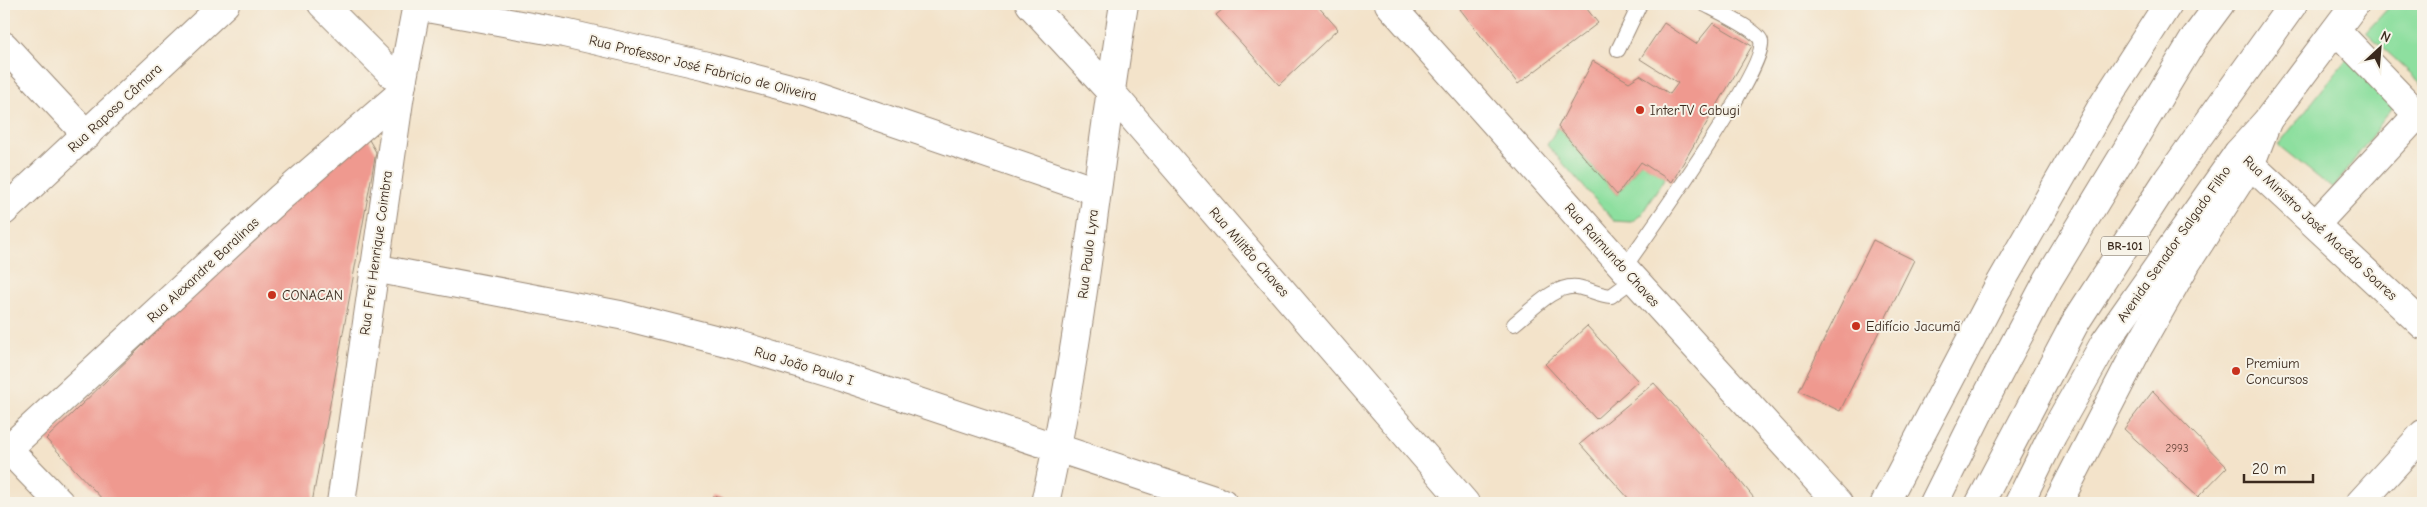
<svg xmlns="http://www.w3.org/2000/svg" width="2427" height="507" font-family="'Comic Neue',sans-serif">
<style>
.green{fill:#8ddf9f;stroke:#64845e}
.building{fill:#ef998f}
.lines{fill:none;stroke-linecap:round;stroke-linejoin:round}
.service-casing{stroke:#978674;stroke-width:16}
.minor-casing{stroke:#978674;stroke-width:30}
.tertiary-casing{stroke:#978674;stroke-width:30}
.secondary-casing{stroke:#978674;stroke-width:30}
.primary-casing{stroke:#978674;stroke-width:30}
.trunk-casing{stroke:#978674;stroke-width:30}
.service{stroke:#fff;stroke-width:14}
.minor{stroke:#fff;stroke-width:28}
.tertiary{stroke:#fff;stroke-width:28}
.secondary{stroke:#fff;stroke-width:28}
.primary{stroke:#fff;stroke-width:28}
.trunk{stroke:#fff;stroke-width:28}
.poi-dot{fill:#c8321e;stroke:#f7f3e8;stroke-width:2}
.labels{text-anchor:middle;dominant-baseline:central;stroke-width:4;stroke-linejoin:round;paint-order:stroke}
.number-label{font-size:11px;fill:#68463a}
.shield{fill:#f7f3e8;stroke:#73665b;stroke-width:1}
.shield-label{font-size:12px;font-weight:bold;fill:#3b2a1e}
.street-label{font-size:14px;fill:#3b2a1e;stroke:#f7f3e8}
.poi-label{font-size:14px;fill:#3b2a1e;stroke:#f7f3e8;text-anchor:start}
</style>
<rect width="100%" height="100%" fill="#f7f3e8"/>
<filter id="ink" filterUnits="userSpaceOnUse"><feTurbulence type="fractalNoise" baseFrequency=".02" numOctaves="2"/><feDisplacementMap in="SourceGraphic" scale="10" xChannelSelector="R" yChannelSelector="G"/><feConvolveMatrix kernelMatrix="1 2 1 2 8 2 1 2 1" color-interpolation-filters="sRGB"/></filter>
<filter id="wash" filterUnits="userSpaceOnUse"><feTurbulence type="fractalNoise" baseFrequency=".0096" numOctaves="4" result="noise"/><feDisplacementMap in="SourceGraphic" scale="20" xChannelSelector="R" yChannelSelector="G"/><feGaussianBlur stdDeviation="1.12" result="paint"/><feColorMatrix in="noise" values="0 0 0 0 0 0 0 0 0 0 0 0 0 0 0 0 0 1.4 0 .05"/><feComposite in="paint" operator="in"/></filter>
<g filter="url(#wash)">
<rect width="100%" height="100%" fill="#f3e3ca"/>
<!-- green -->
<g class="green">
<path d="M2392,4H2423V85L2366,32Z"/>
<path d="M2349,56L2398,100L2333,189L2278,145Z"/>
<path d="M1558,127L1617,195L1641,162L1665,177L1641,215L1631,222L1614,221L1547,145Z"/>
</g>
<g id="blocks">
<!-- building -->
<g class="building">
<path d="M1229,4H1316L1338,29L1279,85L1216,15Z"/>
<path d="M1467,4H1583L1598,23L1518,84L1460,9Z"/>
<path d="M1664,23L1696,44L1713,23L1752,46L1672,182L1641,162L1617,195L1558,127L1593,61L1629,82L1640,75L1670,94L1678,83L1640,59Z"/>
<path d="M364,131L376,152L312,503H106L46,439Z"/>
<path d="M1873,240L1914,260L1840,411L1799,391Z"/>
<path d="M1587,326L1638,381L1596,419L1545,364Z"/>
<path d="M1654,383L1719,455L1758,503H1626L1630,500L1580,444Z"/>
<path d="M2153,391L2227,467L2198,497L2124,429Z"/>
<path d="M713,496L740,503H711Z"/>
</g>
</g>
</g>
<g filter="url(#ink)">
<use href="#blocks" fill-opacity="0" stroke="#978674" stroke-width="1"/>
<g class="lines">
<defs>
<g id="service">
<path d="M1618,50L1640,4"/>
<path d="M1624,268C1645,238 1767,68 1761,41C1758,30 1715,10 1704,4"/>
<path d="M1514,324C1531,311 1554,284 1577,287C1589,289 1599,295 1611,296L1634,279"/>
</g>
<g id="minor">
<path d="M322,4L402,84"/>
<path d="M416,6L564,33L707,66L809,93L1096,191"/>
<path d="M2336,30L2423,120"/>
<path d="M4,46L87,135"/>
<path d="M2238,153L2423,325"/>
<path d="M4,211L225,4"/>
<path d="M2316,224L2423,109"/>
<path d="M374,268L620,315L738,345L840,376L1223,503"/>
<path d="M4,445L60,503"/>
<path d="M8,449L281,197L400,94"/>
<path d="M341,503L400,94L417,4"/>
<path d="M1045,503C1082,339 1097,170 1124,4"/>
<path d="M2360,503L2423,434"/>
</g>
<path id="tertiary" d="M1030,4L1110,91L1465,503"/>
<g id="secondary">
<path d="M1389,4L1624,268L1838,503"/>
<path d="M2058,503L2138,348L2186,264L2251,163L2267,122"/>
</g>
<g id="primary">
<path d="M1885,503L1996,291L2101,108L2168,4"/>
<path d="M2019,503L2052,436L2105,342L2238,153L2267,121L2355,4"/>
</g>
<g id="trunk">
<path d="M1934,503L1990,390L2048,280L2194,39L2220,4"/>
<path d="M1980,503L2075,323L2168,179L2293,4"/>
</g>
</defs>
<!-- service casing -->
<use href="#service" class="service-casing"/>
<!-- minor casing -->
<use href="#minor" class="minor-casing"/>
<!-- tertiary casing -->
<use href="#tertiary" class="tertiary-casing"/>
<!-- secondary casing -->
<use href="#secondary" class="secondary-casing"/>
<!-- primary casing -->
<use href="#primary" class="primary-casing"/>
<!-- trunk casing -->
<use href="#trunk" class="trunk-casing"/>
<!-- service -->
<use href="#service" class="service"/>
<!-- minor -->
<use href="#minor" class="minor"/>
<!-- tertiary -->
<use href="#tertiary" class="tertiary"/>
<!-- secondary -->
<use href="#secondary" class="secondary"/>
<!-- primary -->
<use href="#primary" class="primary"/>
<!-- trunk -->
<use href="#trunk" class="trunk"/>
</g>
</g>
<!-- markers -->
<g class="poi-dot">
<circle cx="1640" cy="110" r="5"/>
<circle cx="272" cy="295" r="5"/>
<circle cx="1856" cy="326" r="5"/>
<circle cx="2236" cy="371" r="5"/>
</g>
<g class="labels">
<!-- number labels -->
<g class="number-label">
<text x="2177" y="448">2993</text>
</g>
<!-- shield labels -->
<rect class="shield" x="2101" y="236.5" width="48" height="19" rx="4"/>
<g class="shield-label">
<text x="2125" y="246">BR-101</text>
</g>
<!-- street labels -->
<g class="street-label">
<text transform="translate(703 68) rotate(14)">Rua Professor José Fabricio de Oliveira</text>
<text transform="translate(115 108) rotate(-43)">Rua Raposo Câmara</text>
<text transform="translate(2320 228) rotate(43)">Rua Ministro José Macêdo Soares</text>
<text transform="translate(2174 244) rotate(-55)">Avenida Senador Salgado Filho</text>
<text transform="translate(1249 252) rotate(49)">Rua Militão Chaves</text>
<text transform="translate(376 253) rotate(-82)">Rua Frei Henrique Coimbra</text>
<text transform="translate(1088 254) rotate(-83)">Rua Paulo Lyra</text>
<text transform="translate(1612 255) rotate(48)">Rua Raimundo Chaves</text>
<text transform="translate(203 270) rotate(-43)">Rua Alexandre Baralinas</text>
<text transform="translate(804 366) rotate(17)">Rua João Paulo I</text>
</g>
<!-- poi labels -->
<g class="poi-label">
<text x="1650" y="110">InterTV Cabugi</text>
<text x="282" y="295">CONACAN</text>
<text x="1866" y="326">Edifício Jacumã</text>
<text x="2246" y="363">Premium<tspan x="2246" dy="16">Concursos</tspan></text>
</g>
</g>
<!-- margin -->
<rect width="2427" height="507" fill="none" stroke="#f7f3e8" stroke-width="20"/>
<!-- north arrow -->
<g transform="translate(2380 48) rotate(26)" stroke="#f7f3e8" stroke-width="4" paint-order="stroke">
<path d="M0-4L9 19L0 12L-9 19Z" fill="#3b2a1e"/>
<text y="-8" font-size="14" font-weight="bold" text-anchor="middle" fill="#3b2a1e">N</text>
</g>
<!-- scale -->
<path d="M2244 474v8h69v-8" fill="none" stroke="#3b2a1e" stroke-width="2.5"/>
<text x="2252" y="474" font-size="15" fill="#3b2a1e" stroke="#f7f3e8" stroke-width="4" paint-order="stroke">20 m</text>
</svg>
